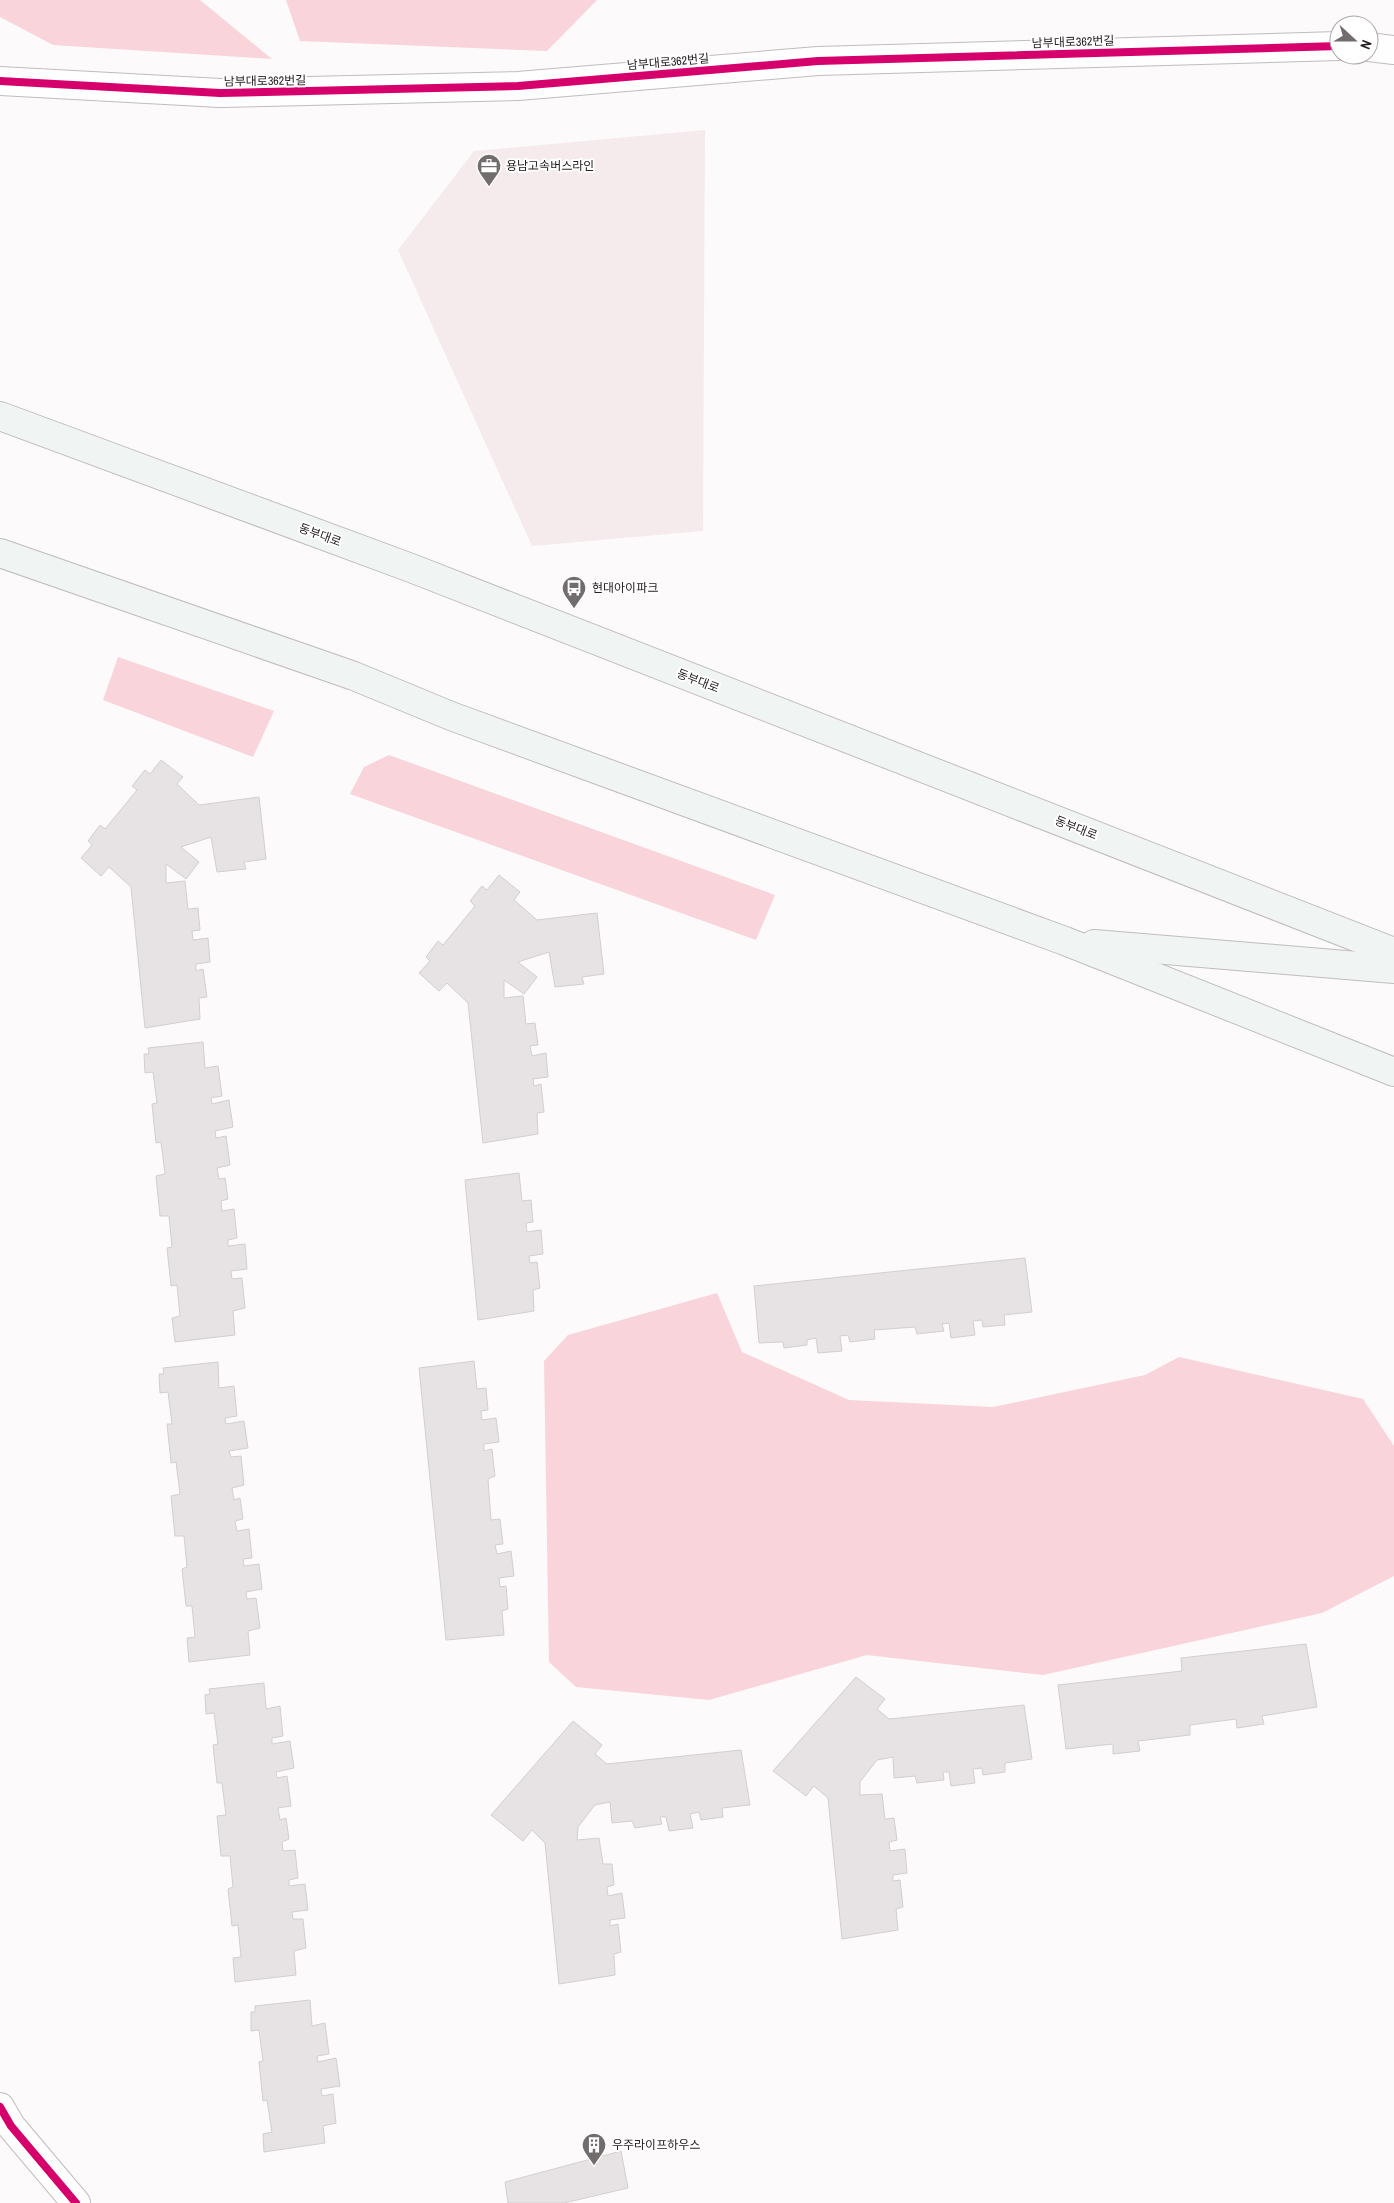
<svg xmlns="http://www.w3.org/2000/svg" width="1394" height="2203" font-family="'Archivo Narrow','Noto Sans KR',sans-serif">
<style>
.built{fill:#f5ebed}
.green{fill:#f9d4db}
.building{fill:#e7e2e3;stroke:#d3cfd0}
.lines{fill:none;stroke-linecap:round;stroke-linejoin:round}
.street-casing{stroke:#c1bcbd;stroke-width:30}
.secondary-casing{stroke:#c1bcbd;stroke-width:30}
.street{stroke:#fffefe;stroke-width:28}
.secondary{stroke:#f0f4f3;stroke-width:28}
.cycleway-casing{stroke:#fff;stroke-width:11}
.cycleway{stroke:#d6006c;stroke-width:8}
.labels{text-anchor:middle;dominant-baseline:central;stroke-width:4;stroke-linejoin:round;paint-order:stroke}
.street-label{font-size:12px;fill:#272021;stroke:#fff}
.poi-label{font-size:12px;fill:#272021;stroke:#fff;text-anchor:start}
</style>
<rect width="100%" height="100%" fill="#fcfafb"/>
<!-- built -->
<path class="built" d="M705,130L703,531L532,546L398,250L474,151Z"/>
<!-- green -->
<g class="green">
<path d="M0,0H200L272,59L53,45L0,17Z"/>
<path d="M286,0H597L547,51L300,41Z"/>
<path d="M118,657L274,711L253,757L103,700Z"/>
<path d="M389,755L775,895L756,940L350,794L364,767Z"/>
<path d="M717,1293L742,1352L849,1400L993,1407L1145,1375L1179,1357L1363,1399L1394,1446V1576L1322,1613L1043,1675L867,1655L709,1700L576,1687L549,1662L544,1361L568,1335Z"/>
</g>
<!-- building -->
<g class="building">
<path d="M161,760L183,777L177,784L199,805L259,797L266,859L244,862L246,869L217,872L211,837L181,847L199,862L186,879L166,864V883L185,881L188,909L198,908L200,930L192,931L193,940L208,938L210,962L196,964V971L203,969L207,997L199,998L200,1019L145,1028L131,887L109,867L101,876L81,858L92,845L88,841L100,825L105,829L137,790L132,786L145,770L150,774Z"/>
<path d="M499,875L520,892L514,900L537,920L597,913L604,974L582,977L584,984L555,987L549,952L518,962L537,977L524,994L504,980V998L523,996L526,1024L535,1023L538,1045L530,1046L532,1056L546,1053L548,1077L533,1079L534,1086L541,1084L544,1112L537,1113L538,1134L483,1143L468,1003L447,983L439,991L419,973L430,961L426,957L438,941L443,945L475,906L470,901L482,886L487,890Z"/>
<path d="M203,1042L205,1068L218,1066L222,1096L211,1098L212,1104L229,1100L233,1127L215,1131L216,1138L226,1136L230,1165L217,1168L219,1179L225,1178L228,1199L221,1201L222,1211L234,1209L237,1238L228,1240V1246L245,1244L247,1269L231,1271L232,1279L242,1278L245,1308L233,1311L235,1335L175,1342L172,1318L180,1316L177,1285L171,1286L167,1248L172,1247L169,1216H160L156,1176L165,1174L161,1142L156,1143L152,1104L157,1103L153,1072L145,1073L144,1054H149L148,1048Z"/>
<path d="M519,1173L522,1201L531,1200L533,1222L526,1223L527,1232L541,1230L543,1254L529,1256L530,1263L537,1262L540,1288L533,1290L534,1311L478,1320L465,1180Z"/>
<path d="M1025,1258L1032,1312L1004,1315L1005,1325L983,1327L982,1320L973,1321L975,1335L951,1338L949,1323L942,1324L944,1331L917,1334L915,1327L874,1330L875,1339L850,1342L848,1335L840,1336L842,1351L818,1353L816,1338L807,1340V1345L784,1348L783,1342L759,1343L754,1286Z"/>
<path d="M474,1361L477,1389L486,1388L488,1410L481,1411L482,1420L496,1418L499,1442L484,1444V1451L492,1449L495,1476L488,1479L491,1520L500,1519L503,1544L495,1545L497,1554L511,1551L514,1576L499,1578L500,1587L506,1586L508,1609L502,1611L504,1635L446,1640L419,1368Z"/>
<path d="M218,1362L219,1388L234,1386L237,1416L225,1418L226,1424L244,1421L248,1448L229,1451L231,1457L241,1456L244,1485L232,1488L234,1500L240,1498L243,1519L235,1521L237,1531L249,1529L252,1558L243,1559L244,1566L259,1564L262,1589L246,1592L247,1599L256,1598L260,1628L248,1631L250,1655L189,1662L187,1638L195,1637L192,1606H186L182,1569L187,1567L184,1536H175L171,1496L180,1494L176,1462L171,1463L167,1424H172L168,1392L160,1393L159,1374H164L163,1368Z"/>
<path d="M1306,1644L1317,1707L1262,1716L1264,1724L1237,1728L1236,1719L1190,1725V1735L1138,1741L1140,1751L1113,1754V1744L1066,1749L1058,1685L1182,1671L1181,1658Z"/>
<path d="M856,1677L885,1699L877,1709L889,1719L1024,1705L1032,1759L1005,1763V1772L983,1775L982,1768L973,1769L975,1783L951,1786L949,1772H943L944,1780L917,1783L915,1776L894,1778L893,1757L877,1760L860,1782V1795L882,1794L885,1819L894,1818L897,1840L889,1842L890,1851L905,1849L907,1873L893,1875V1881L900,1880L903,1907L896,1909L898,1930L842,1939L828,1798L814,1786L806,1796L773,1771Z"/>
<path d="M264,1683L266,1709L280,1706L283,1736L272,1738V1744L290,1741L294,1768L276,1772L277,1778L287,1776L291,1806L278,1808L280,1820L286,1818L289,1839L282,1842L283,1851L295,1850L298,1878L289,1880V1886L305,1884L308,1910L292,1912L293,1919H303L306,1948L294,1951L296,1975L235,1982L233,1958L241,1957L238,1925L232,1926L228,1889L233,1887L230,1856H221L217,1816L226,1815L222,1783H217L213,1745L218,1744L214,1713L206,1714L205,1695L210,1694L209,1689Z"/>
<path d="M573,1721L602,1745L595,1754L607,1764L741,1750L750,1805L722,1808L723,1817L701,1820L699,1812L690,1814L693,1828L669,1831L666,1817H660L662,1824L635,1828L632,1821L612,1823L610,1802L595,1805L578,1827L577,1840L599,1838L603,1864H612L614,1885L607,1887L608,1896L622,1893L625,1918L610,1920V1926L618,1924L621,1952L614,1954L615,1975L559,1984L545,1843L532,1830L523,1841L491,1815Z"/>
<path d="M310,2000L312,2026L325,2023L329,2054L317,2056L318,2062L336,2058L340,2086L321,2089L322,2096L333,2094L336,2123L323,2126L325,2143L264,2152L263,2134L272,2132L267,2100L263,2101L259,2062L263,2061L259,2030L251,2031V2012H255V2006Z"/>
<path d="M621,2151L628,2188L564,2203H508L505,2182Z"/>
</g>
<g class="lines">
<defs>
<g id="street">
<path d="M1369,47L1394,50"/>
<path d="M0,81L220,93L518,86L818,61L1339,46"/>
<path d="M0,2107L11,2126L76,2203"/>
</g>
<g id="secondary">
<path d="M0,416L411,568L1394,952"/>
<path d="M0,553L354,676L451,716L1065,941L1394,1072"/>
<path d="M1094,944L1394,969"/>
</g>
</defs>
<!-- street casing -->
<use href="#street" class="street-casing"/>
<!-- secondary casing -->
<use href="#secondary" class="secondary-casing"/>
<!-- street -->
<use href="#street" class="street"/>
<!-- secondary -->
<use href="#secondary" class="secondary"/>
<defs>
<g id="cycleway">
<path d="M0,81L220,93L518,86L818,61L1339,46"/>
<path d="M0,2107L11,2126L76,2203"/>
</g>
</defs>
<!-- cycleway casing -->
<use href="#cycleway" class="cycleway-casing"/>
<!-- cycleway -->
<use href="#cycleway" class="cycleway"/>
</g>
<!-- icons -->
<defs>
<symbol id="office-pin" viewBox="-11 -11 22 30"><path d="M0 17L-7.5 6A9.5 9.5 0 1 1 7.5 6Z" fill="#726c6d" stroke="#fff"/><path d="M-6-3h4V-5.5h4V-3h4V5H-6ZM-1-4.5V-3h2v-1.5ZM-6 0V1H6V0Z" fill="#fff"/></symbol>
<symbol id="bus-pin" viewBox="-11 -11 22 30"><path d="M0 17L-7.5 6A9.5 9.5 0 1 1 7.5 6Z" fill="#726c6d" stroke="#fff"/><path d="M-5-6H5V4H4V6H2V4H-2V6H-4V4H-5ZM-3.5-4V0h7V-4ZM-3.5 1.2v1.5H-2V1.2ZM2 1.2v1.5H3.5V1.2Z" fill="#fff"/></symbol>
<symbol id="building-pin" viewBox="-11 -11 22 30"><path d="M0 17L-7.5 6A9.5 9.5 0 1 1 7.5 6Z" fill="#726c6d" stroke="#fff"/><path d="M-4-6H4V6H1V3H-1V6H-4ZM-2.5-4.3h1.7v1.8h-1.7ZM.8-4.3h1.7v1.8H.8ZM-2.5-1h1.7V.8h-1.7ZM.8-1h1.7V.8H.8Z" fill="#fff"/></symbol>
</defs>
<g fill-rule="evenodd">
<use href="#office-pin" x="475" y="152" width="28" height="38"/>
<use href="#bus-pin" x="560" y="574" width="28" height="38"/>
<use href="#building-pin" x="580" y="2131" width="28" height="38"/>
</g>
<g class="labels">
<!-- street labels -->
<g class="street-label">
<text transform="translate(1073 42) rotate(-2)">남부대로362번길</text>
<text transform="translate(668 62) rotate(-5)">남부대로362번길</text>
<text transform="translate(265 81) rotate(-1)">남부대로362번길</text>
<text transform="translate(320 535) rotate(20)">동부대로</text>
<text transform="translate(698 681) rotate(21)">동부대로</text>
<text transform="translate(1076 828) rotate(21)">동부대로</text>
</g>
<!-- poi labels -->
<g class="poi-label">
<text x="506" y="166">용남고속버스라인</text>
<text x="592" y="588">현대아이파크</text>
<text x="612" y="2145">우주라이프하우스</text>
</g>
</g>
<!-- north arrow -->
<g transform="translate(1354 40) rotate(111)"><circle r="24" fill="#ffffff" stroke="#a9a6a6"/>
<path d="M0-4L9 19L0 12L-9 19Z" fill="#726c6d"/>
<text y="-8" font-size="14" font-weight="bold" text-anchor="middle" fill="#272021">N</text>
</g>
</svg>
